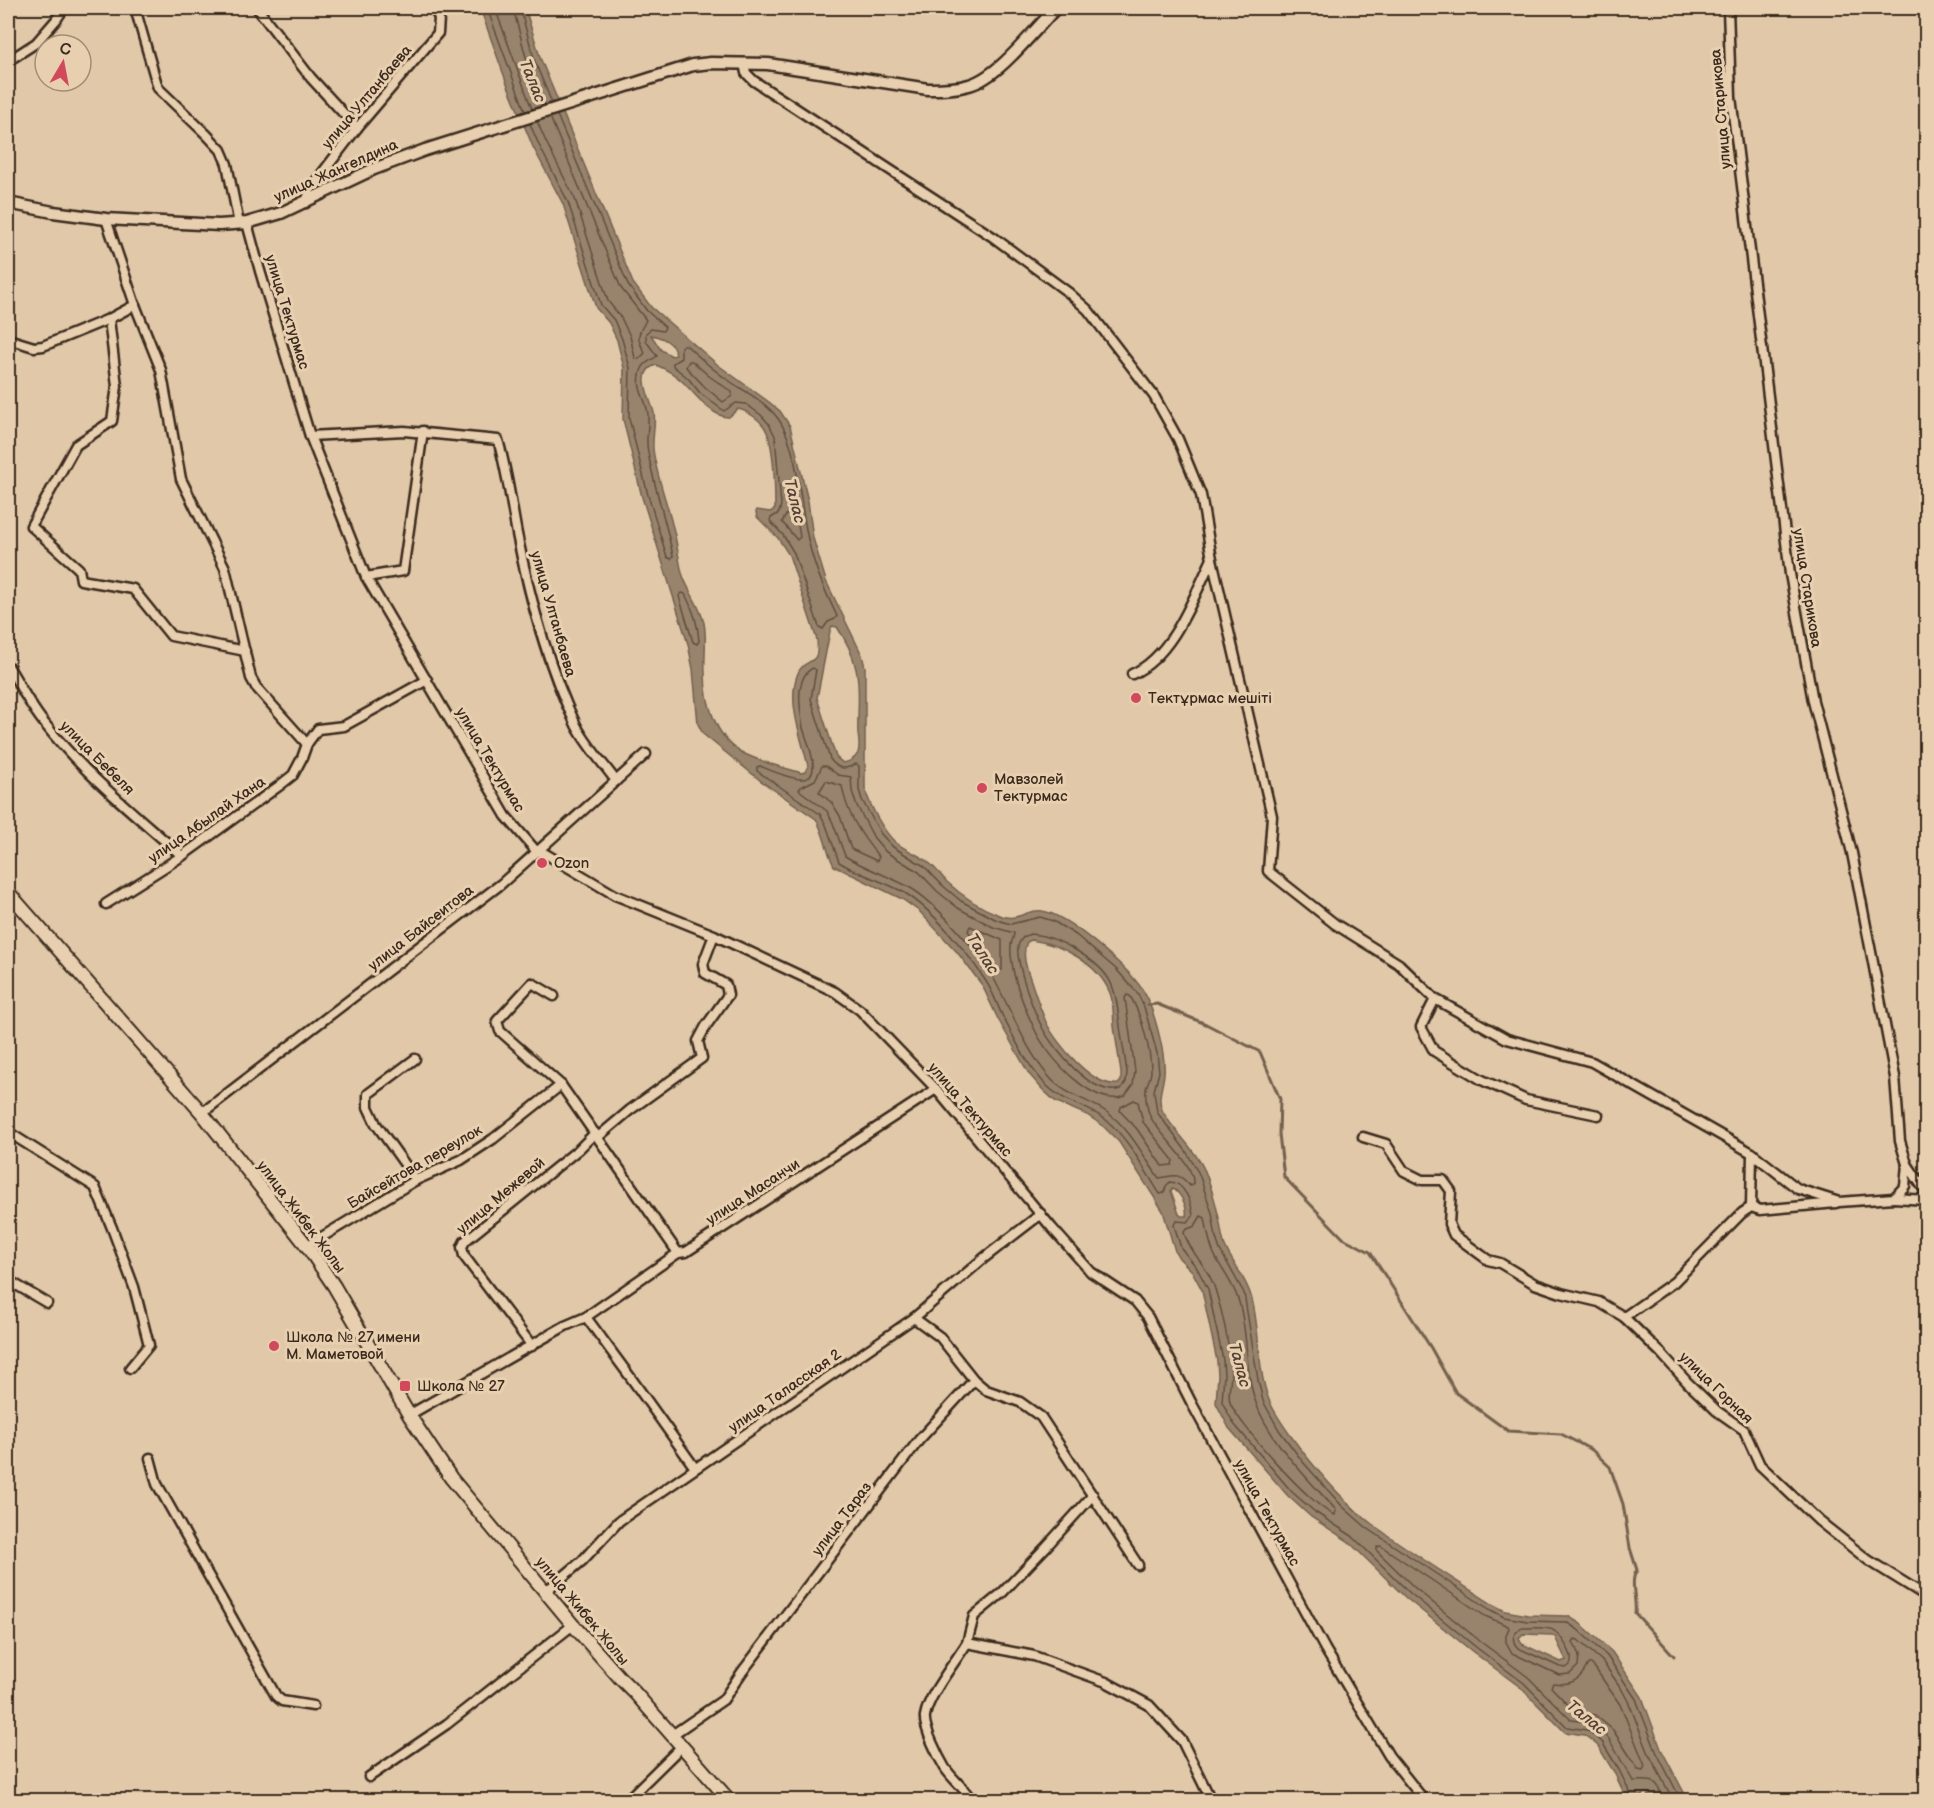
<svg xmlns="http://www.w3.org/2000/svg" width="1934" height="1808" font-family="'Balsamiq Sans',sans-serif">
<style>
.water{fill:#98846d;stroke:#73604d;stroke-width:1.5;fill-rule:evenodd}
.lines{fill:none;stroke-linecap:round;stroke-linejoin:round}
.shore{stroke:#604e3e;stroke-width:1.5}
.stream{stroke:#73604d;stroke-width:3}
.minor-casing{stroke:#3b2a1e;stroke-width:13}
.tertiary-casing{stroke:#3b2a1e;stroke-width:15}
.primary-casing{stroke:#3b2a1e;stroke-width:16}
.minor{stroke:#e7cfaf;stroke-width:8}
.tertiary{stroke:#e7cfaf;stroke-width:10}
.primary{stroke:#e7cfaf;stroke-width:12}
.poi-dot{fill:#d1495b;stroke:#e7cfaf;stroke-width:2}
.labels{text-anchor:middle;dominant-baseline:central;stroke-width:6;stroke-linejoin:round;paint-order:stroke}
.street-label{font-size:15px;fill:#3b2a1e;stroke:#e7cfaf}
.poi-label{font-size:15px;fill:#3b2a1e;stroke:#e7cfaf;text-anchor:start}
.water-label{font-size:16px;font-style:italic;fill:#524032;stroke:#e7cfaf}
</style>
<rect width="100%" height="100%" fill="#e0c8a9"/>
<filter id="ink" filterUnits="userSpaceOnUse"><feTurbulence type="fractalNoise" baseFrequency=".0167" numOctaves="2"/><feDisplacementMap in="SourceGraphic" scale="12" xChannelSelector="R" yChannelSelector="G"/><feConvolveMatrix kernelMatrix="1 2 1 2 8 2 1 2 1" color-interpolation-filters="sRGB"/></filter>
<g filter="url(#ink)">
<!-- water -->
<path class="water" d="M480,8H525L541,60L633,283L651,307L718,365L769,402L780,411L790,426L808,501L813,538L826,581L862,655L865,667V789C870,806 882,829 895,842C905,850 918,854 928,862C936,868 941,876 947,882C962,896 981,908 999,915C1018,923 1025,909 1042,911C1067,914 1127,967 1142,989C1153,1005 1166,1054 1164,1074C1163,1087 1156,1099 1163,1112C1175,1133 1194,1147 1205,1171C1210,1184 1215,1200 1218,1214C1221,1225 1221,1236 1225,1246C1232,1263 1246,1278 1251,1296C1261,1329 1256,1367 1269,1400C1276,1417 1288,1432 1299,1447C1320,1474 1344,1503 1372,1524C1410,1552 1452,1578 1492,1604L1505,1611L1528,1615L1568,1616L1581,1624L1612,1652L1642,1697L1661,1749L1688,1800H1649L1647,1793H1645L1642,1795V1800H1624L1623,1791L1614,1772L1598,1746L1591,1740L1584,1735L1565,1732L1520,1687L1473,1652L1406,1598L1348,1541L1311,1517L1288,1496L1229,1428L1216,1403L1218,1375L1217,1361L1202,1290L1192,1271L1179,1258L1175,1251L1163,1211L1119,1142L1102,1125L1087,1115L1055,1101L1043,1090L1029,1074L998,1019L982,985L957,952L920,912L902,899L834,866C826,850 824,833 816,819L761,781L703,734L698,724L693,669L688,644L642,497L623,419L624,368L617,340L609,323L596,308L563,204L533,147L506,81ZM651,335C662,337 675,343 676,355L672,356L661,350ZM656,365C666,369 676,375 684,383C695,394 713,418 729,417L738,409C748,411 760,420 765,428C774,443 775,490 775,509L770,512L757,510L756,512L757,517L778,538L789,555L817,640C820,669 805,656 798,673C786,701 802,739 808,766L805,772L801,773C782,767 759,762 741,752C715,737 705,701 705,673C704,656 707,639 704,623C700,605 687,590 682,573C678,557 677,540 672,524C666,499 656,474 653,449C652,437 656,424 654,413C651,399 634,372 656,365ZM832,626L837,627C846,640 853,655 856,669C861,688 857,714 858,734C859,740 860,747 858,753C855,759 849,762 843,763L836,757L817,698L830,631ZM1031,940C1061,944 1098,963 1110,993C1114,1003 1113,1015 1114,1026C1116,1041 1119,1057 1121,1073V1081L1118,1084C1093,1088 1056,1043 1046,1022C1041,1011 1037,999 1033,987C1029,974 1020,956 1027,942ZM1172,1188C1181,1193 1188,1207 1186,1216H1181L1179,1214L1171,1191ZM1523,1634L1552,1635L1555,1637L1566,1660L1561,1662L1522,1644L1519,1638Z"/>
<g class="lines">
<!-- shore -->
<g class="shore">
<path d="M487,8L525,111"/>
<path d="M495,8L532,109"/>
<path d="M513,8L528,65L545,105"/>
<path d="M520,8L535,62L552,103"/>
<path d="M537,121L546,142L575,199L608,301L621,318L630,336L635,358L639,359L645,353C635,335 638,336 646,320L621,288L550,117"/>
<path d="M530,124L539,145L568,202L601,305L614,320L622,339L630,368L629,418L648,495L667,557L671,559L673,556C666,521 654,487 648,452C645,440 649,428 648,415C647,398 635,391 641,371C644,362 651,361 657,356L646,341V333L651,329L663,331L665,327L647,311L628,285L557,115"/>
<path d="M683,345H686C700,358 713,370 728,380C744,391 764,401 776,416C798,442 800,506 808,539C814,567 825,591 837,616L835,619L828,622L823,629L819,627L794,553L783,535L770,521L771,518L779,513L781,505L775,436L769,424L761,415L746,404L736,403L724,411L700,393L688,378L673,366V363L681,358V347Z"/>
<path d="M689,361H692L709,376L732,392V396L723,402L705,387L686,367Z"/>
<path d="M791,499L794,501L800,537L797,540L782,522L788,512L789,501Z"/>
<path d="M682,593L685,594C693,610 698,623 699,641L697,644L693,642L679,596Z"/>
<path d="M822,766H826L838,775L851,777L852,791L856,804L874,838L886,852L919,872L937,891L958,908L993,927L1014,933C1014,938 1011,941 1011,946C1010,953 1012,962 1013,969C1016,986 1027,1014 1035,1030C1047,1056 1093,1109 1125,1096L1133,1085L1135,1071L1125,998L1127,995L1130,996C1141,1013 1151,1051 1151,1071C1151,1078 1147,1083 1146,1089C1145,1097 1147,1109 1150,1116C1159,1135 1196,1164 1193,1185L1190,1186C1178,1171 1174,1176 1159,1178C1143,1156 1131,1130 1108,1113C1090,1100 1065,1095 1050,1078C1025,1049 1012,1012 994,979C978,951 934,900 907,886C886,875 864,868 845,856L833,823L827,811L799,790L801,787L815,780Z"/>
<path d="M826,781L842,786C846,812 862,837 879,857L877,861L851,849L840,816L832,803L819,792Z"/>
<path d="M970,926L1002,940V970L998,969L968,931Z"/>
<path d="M1030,934C1048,935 1063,942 1077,951C1114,973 1115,987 1120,1026C1122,1042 1125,1057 1127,1072L1126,1082L1121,1089C1093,1098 1053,1049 1042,1027C1033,1010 1016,964 1018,947C1019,939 1024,936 1030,934Z"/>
<path d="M1134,1100L1138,1102L1143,1122L1173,1160L1172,1165L1162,1166L1137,1129L1120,1111L1121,1107Z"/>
<path d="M1201,1216L1205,1218C1207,1230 1209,1243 1214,1254C1221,1269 1233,1283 1238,1299C1249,1332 1244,1370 1256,1403C1269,1441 1310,1481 1336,1510L1335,1515C1315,1510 1236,1422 1230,1402C1227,1392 1232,1380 1231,1370C1229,1343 1223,1314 1215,1289C1209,1267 1191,1255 1184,1233L1185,1230L1195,1226Z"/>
<path d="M1522,1628C1547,1628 1554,1623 1567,1647C1570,1653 1573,1657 1570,1665L1566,1668L1560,1667L1518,1648C1511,1641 1512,1633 1522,1628Z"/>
<path d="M1588,1664H1591L1595,1668L1621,1706L1645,1766L1643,1770L1638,1769L1613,1730L1595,1715L1574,1711L1551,1687L1553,1683C1571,1686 1581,1680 1588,1664Z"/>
<path d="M1630,1800L1628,1788L1619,1770L1602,1742L1587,1730L1567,1727L1524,1683L1477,1648L1410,1593L1352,1536L1315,1512L1292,1492L1234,1424L1222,1402L1224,1375L1223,1360L1208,1289L1197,1268L1181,1248L1174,1225L1176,1221L1188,1222L1193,1216C1192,1203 1184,1182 1170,1182L1166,1186L1164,1193L1160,1194C1144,1169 1129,1139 1106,1120C1088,1106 1063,1102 1047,1086C1028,1067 1015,1040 1003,1017C997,1005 993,991 985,980C967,952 934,911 905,893C884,881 859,875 839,862L826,825L820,814L757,771V767L760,766C772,771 787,778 800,779C826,781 806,739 803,728C800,710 794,677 813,668L816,670L811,699L830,759C838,770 845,770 856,764L859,766V790L862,800L881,834L893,847L924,866L942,885L961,901L997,920L1011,924L1040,917L1053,921L1076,935L1116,969L1138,994L1144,1007L1157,1053L1159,1072L1154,1091L1157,1112L1186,1151L1199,1174L1212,1213L1216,1238L1220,1250L1244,1293L1258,1380L1263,1401L1279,1430L1303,1462L1342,1506L1367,1528L1489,1609L1504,1617L1527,1621L1566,1622L1577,1629L1607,1656L1636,1699L1656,1751L1681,1800"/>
<path d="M1661,1800C1660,1777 1650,1781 1633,1781L1609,1739L1600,1730L1588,1722L1571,1720L1528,1677L1481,1642L1415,1588L1377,1551V1547L1381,1546L1485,1616L1508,1626L1509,1628L1506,1635V1642L1512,1653L1559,1675L1570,1674L1578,1666L1579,1655L1573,1642L1575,1639L1578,1640L1602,1661L1621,1688L1629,1703L1649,1754L1673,1800"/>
</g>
<!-- stream -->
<path class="stream" d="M1148,1005L1157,1004L1206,1024L1260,1052L1280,1099L1279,1134L1284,1177L1343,1238L1370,1252L1431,1348L1456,1393L1508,1431L1561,1434L1592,1450L1610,1467L1623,1504L1630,1548L1637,1570C1629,1581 1637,1599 1635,1613L1674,1656"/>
<defs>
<g id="minor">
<path d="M135,8L158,88L207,135L221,150L227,164L239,224"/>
<path d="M257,8L311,78L357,128"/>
<path d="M1728,8L1731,97L1790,574L1813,701L1852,853L1895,1077L1900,1141L1907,1164L1926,1192"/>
<path d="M1923,8L1926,10"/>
<path d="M8,61L36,43L56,20L64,8"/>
<path d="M744,63L746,73L754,81L993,237L1069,293L1088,310L1154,396L1178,439L1201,495L1212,559L1272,816L1268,871L1335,924L1399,964L1435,999L1507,1039L1592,1062L1752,1153L1798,1189L1839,1202L1894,1198L1905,1186L1907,1164"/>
<path d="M306,203L310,189L357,128L438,33L439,18L434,8"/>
<path d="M106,219L135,305L161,370L181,479L225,568L251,678L256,687L307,744"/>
<path d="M247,223L260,271L310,436L366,577L506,816L537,852L544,853L615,895L714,935L835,992L860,1010L936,1089L1052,1228L1091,1272L1135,1301L1148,1317L1191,1402L1325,1649L1389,1756L1424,1800"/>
<path d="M135,305L109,319L117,386L112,421L76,445L31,526L79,569L81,580L133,589L171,636L245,651"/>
<path d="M8,339L34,347L43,346L109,319"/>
<path d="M310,436L404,431L498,440C507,471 511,502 517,534C530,599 547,665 576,725C586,745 603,763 616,781"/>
<path d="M366,577L403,571L423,431"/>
<path d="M8,666C20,685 30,706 45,724C84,774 135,814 182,856"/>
<path d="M1132,674C1173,656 1193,598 1212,559"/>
<path d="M106,904L182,856L279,786L293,775L302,758L307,744L318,729L344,726L427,680"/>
<path d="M554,996L532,983L497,1021L500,1031L561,1085L678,1253"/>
<path d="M1435,999L1421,1027L1434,1051L1482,1080L1526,1100L1598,1115"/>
<path d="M415,1059L368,1094V1107L376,1124L416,1180"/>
<path d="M202,1113L501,884L646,754"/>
<path d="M8,1132L95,1187L112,1228L134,1287L149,1345L130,1368"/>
<path d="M598,1137L630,1110L702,1058L698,1041L706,1026L728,995L726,985L705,973L703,964L714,935"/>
<path d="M1363,1137L1386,1144L1404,1171L1422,1180H1443L1451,1191L1449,1224L1454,1235L1488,1260L1500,1263L1535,1284L1561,1293L1599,1302L1624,1317L1661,1353L1688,1383L1717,1411L1744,1430L1760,1465L1819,1521L1868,1560L1926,1596"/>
<path d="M1894,1198L1926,1200"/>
<path d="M1751,1207L1752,1153"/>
<path d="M307,1246L416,1180L461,1160L493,1139L561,1085"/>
<path d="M8,1280L47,1303"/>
<path d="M586,1317L631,1378L695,1468"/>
<path d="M1624,1317L1674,1282L1742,1213L1751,1207L1760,1210L1836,1203"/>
<path d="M532,1346L464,1256L462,1247L465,1241L579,1149L595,1133"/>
<path d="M974,1380L986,1390L1020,1402L1041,1417L1138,1565"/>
<path d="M409,1415L565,1326L586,1317L678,1253L686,1252L936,1089"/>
<path d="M150,1458L157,1484L276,1696L282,1701L313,1706"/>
<path d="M1093,1495L1045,1548L1002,1593L974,1616L967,1643L1034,1656L1106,1682L1149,1705L1182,1741L1211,1800"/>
<path d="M546,1591L582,1561L619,1521L914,1318L984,1258L1041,1214"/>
<path d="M967,1643C955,1662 928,1696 925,1716C923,1727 939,1758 945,1768C953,1780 964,1787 971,1800"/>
<path d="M672,1735L723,1700L742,1672L919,1440L974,1380L940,1337L914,1318"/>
<path d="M369,1777L447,1724L573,1625"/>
<path d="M627,1800L682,1746"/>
</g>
<path id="tertiary" d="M8,203L53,212L106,219L219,225L247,223L281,213L374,169L425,150L693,65L711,63L768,64L928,89C942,89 955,89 969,85C999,77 1034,30 1056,8"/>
<path id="primary" d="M8,892L202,1113L307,1246L334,1286L409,1415L451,1478L573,1625L620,1678L635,1693L729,1800"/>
</defs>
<!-- minor casing -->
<use href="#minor" class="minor-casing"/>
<!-- tertiary casing -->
<use href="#tertiary" class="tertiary-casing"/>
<!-- primary casing -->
<use href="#primary" class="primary-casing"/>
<!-- minor -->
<use href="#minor" class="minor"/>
<!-- tertiary -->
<use href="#tertiary" class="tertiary"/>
<!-- primary -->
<use href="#primary" class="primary"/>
</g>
</g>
<!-- markers -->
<g class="poi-dot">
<circle cx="1136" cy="698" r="6"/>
<circle cx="982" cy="788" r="6"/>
<circle cx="542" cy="863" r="6"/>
<circle cx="274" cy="1346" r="6"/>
<rect x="399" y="1380" width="12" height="12" rx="3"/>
</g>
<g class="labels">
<!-- street labels -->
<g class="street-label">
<text transform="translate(367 97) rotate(-50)">улица Ултанбаева</text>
<text transform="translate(1721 109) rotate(-95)">улица Старикова</text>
<text transform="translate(336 171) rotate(-24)">улица Жангелдина</text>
<text transform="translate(287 312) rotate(73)">улица Тектурмас</text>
<text transform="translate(1807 588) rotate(81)">улица Старикова</text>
<text transform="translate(553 614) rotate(74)">улица Ултанбаева</text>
<text transform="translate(97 758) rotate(45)">улица Бебеля</text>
<text transform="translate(490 760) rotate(59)">улица Тектурмас</text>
<text transform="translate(207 820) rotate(-35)">улица Абылай Хана</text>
<text transform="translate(421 928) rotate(-38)">улица Байсеитова</text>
<text transform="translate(970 1110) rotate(49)">улица Тектурмас</text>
<text transform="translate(415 1167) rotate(-30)">Байсейтова переулок</text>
<text transform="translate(753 1192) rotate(-33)">улица Масанчи</text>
<text transform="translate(501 1196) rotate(-40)">улица Межевой</text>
<text transform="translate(301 1217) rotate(53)">улица Жибек Жолы</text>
<text transform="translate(1716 1388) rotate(44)">улица Горная</text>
<text transform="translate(785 1391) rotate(-35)">улица Таласская 2</text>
<text transform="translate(1267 1513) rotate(61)">улица Тектурмас</text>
<text transform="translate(842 1519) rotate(-53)">улица Тараз</text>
<text transform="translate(582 1611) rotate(50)">улица Жибек Жолы</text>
</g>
<!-- poi labels -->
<g class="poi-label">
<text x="1148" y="698">Тектұрмас мешіті</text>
<text x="994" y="779">Мавзолей<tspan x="994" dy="17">Тектурмас</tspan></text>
<text x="554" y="863">Ozon</text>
<text x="286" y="1337">Школа № 27 имени<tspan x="286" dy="17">М. Маметовой</tspan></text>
<text x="417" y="1386">Школа № 27</text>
</g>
<!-- water labels -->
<g class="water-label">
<text transform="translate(532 81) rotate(68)">Талас</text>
<text transform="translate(794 501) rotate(76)">Талас</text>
<text transform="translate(982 954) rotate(57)">Талас</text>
<text transform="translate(1239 1365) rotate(75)">Талас</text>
<text transform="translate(1586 1718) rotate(39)">Талас</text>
</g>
</g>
<!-- margin -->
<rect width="1934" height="1808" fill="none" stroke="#e7cfaf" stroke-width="30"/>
<rect x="15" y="15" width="1904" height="1778" fill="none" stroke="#3b2a1e" stroke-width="2" filter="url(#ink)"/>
<!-- north arrow -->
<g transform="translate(63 63) rotate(10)"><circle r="28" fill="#e7cfaf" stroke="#a28d75" stroke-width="1.5"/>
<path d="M0-4.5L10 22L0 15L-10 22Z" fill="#d1495b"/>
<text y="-9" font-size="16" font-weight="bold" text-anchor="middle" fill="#3b2a1e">С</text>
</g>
</svg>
